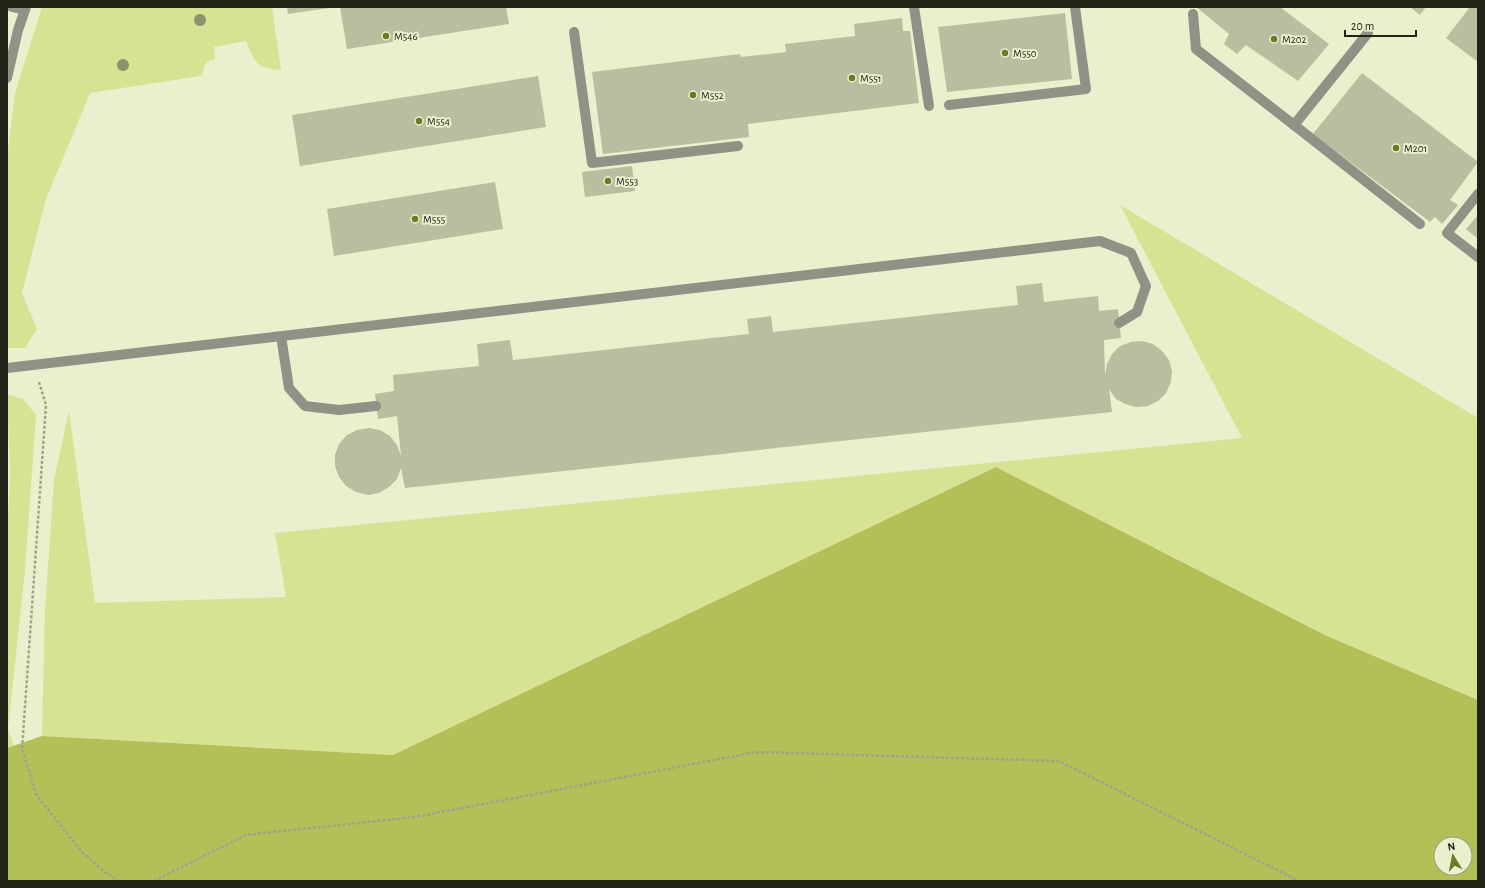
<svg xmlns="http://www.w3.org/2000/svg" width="1485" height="888" font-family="'Alegreya Sans',sans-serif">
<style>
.green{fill:#d7e293}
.forest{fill:#b3c058;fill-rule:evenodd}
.building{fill:#b9be9e}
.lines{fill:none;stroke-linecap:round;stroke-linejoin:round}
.path{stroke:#9fa389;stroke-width:2.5;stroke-dasharray:3 2;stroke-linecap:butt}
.minor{stroke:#909285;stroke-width:10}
.tree{fill:#8d926c}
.poi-dot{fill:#6f7823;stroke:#eaf0ce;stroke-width:1.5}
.labels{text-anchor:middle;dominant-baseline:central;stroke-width:4;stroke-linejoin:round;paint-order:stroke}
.poi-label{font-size:11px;fill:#212316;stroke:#eaf0ce;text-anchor:start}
</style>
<rect width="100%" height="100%" fill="#eaf0ce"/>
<!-- green -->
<g class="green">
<path d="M42,7H272L281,70C255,68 256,63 246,41L214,47L215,59L207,61L201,76L90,93L46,199L22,293L37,329L25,348H7V158L15,93Z"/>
<path d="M1120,205L1478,418V700L1327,636L996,467L393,755L42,736L45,609L54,480L69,411L95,603L286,597L275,533L1242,438Z"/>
<path d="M7,394L23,399L36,415L25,571L8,729L14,746L7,748V541L10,475Z"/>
</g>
<!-- forest -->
<path class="forest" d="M996,467L1327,636L1478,700V881H7V748L42,736L393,755ZM1441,844H1465V868H1441Z"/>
<!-- building -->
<g class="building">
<path d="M287,7H329V8L288,14Z"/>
<path d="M340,7H506L509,24L347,49Z"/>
<path d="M1196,7H1280L1329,44L1298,81L1246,45L1237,54L1224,44L1229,34Z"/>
<path d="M1410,7H1426L1420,15Z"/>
<path d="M1470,7H1478V62L1446,38Z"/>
<path d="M1065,13L1072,79L947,92L938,27Z"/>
<path d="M902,18L903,31H910L919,103L748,124L749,137L603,154L592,72L740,54L741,57L786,52L785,44L855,36L854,24Z"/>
<path d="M1362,73L1478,162L1450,200L1458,205L1442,224L1435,217L1430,222L1313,134Z"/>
<path d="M538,76L546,127L300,166L292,115Z"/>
<path d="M632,166L635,191L585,197L582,172Z"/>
<path d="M495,182L503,229L334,256L327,209Z"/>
<path d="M1478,215V239L1466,229Z"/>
<path d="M1042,283L1044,302L1098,296L1099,311L1118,309L1121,338L1104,340L1105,375L1107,364L1112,354L1120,346L1131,342L1142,341L1153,344L1162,351L1169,360L1172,371L1171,382L1166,393L1158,401L1148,406L1136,407L1125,404L1116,399L1109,389L1112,412L405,488L401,468L397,479L389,487L379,493L368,495L356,492L346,486L339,477L335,466V455L339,444L347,435L357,430L369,428L380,430L390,436L397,445L401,456L397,416L378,419L375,394L394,391L393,375L479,366L477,344L510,340L513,360L749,334L747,319L771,316L773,332L1018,305L1016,286Z"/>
</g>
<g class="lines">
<!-- path -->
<g class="path">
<path d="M39,382L46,405L22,750L37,796L83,853L106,873L119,881"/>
<path d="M154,881L246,835L415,817L756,752L1059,761L1299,881"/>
</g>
<!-- minor -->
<g class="minor">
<path d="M12,7L25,10"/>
<path d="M914,7L929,106"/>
<path d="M1193,14L1196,49L1294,125L1368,33"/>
<path d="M574,32L592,163L738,146"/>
<path d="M7,78L18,30L26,7"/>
<path d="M949,105L1086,89L1075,7"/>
<path d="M1294,125L1420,224"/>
<path d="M1478,194L1447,233L1478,257"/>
<path d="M281,336L289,388L305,406L339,410L376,406"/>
<path d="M7,368L1100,241L1131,253L1146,286L1137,312L1119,323"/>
</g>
</g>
<!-- trees -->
<g class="tree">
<circle cx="200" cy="20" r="6"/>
<circle cx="123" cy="65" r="6"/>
</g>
<!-- markers -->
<g class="poi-dot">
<circle cx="386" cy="36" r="4"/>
<circle cx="1274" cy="39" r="4"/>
<circle cx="1005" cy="53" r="4"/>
<circle cx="852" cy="78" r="4"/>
<circle cx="693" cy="95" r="4"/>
<circle cx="419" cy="121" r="4"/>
<circle cx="1396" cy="148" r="4"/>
<circle cx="608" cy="181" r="4"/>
<circle cx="415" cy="219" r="4"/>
</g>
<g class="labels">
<!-- poi labels -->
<g class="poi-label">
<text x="394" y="36">M546</text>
<text x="1282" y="39">M202</text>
<text x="1013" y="53">M550</text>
<text x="860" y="78">M551</text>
<text x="701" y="95">M552</text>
<text x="427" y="121">M554</text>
<text x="1404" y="148">M201</text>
<text x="616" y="181">M553</text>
<text x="423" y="219">M555</text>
</g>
</g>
<!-- border -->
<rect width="1485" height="888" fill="none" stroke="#212316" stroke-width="16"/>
<!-- north arrow -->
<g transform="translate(1453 856) rotate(350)"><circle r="19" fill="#eaf0ce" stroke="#9a9e84"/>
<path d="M0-3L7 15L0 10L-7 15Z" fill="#6f7823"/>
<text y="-6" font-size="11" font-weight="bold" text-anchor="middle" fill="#212316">N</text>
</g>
<!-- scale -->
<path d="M1345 30v6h71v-6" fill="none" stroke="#212316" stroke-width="2"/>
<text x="1351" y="30" font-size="12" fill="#212316" stroke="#eaf0ce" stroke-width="3" paint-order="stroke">20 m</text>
</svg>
